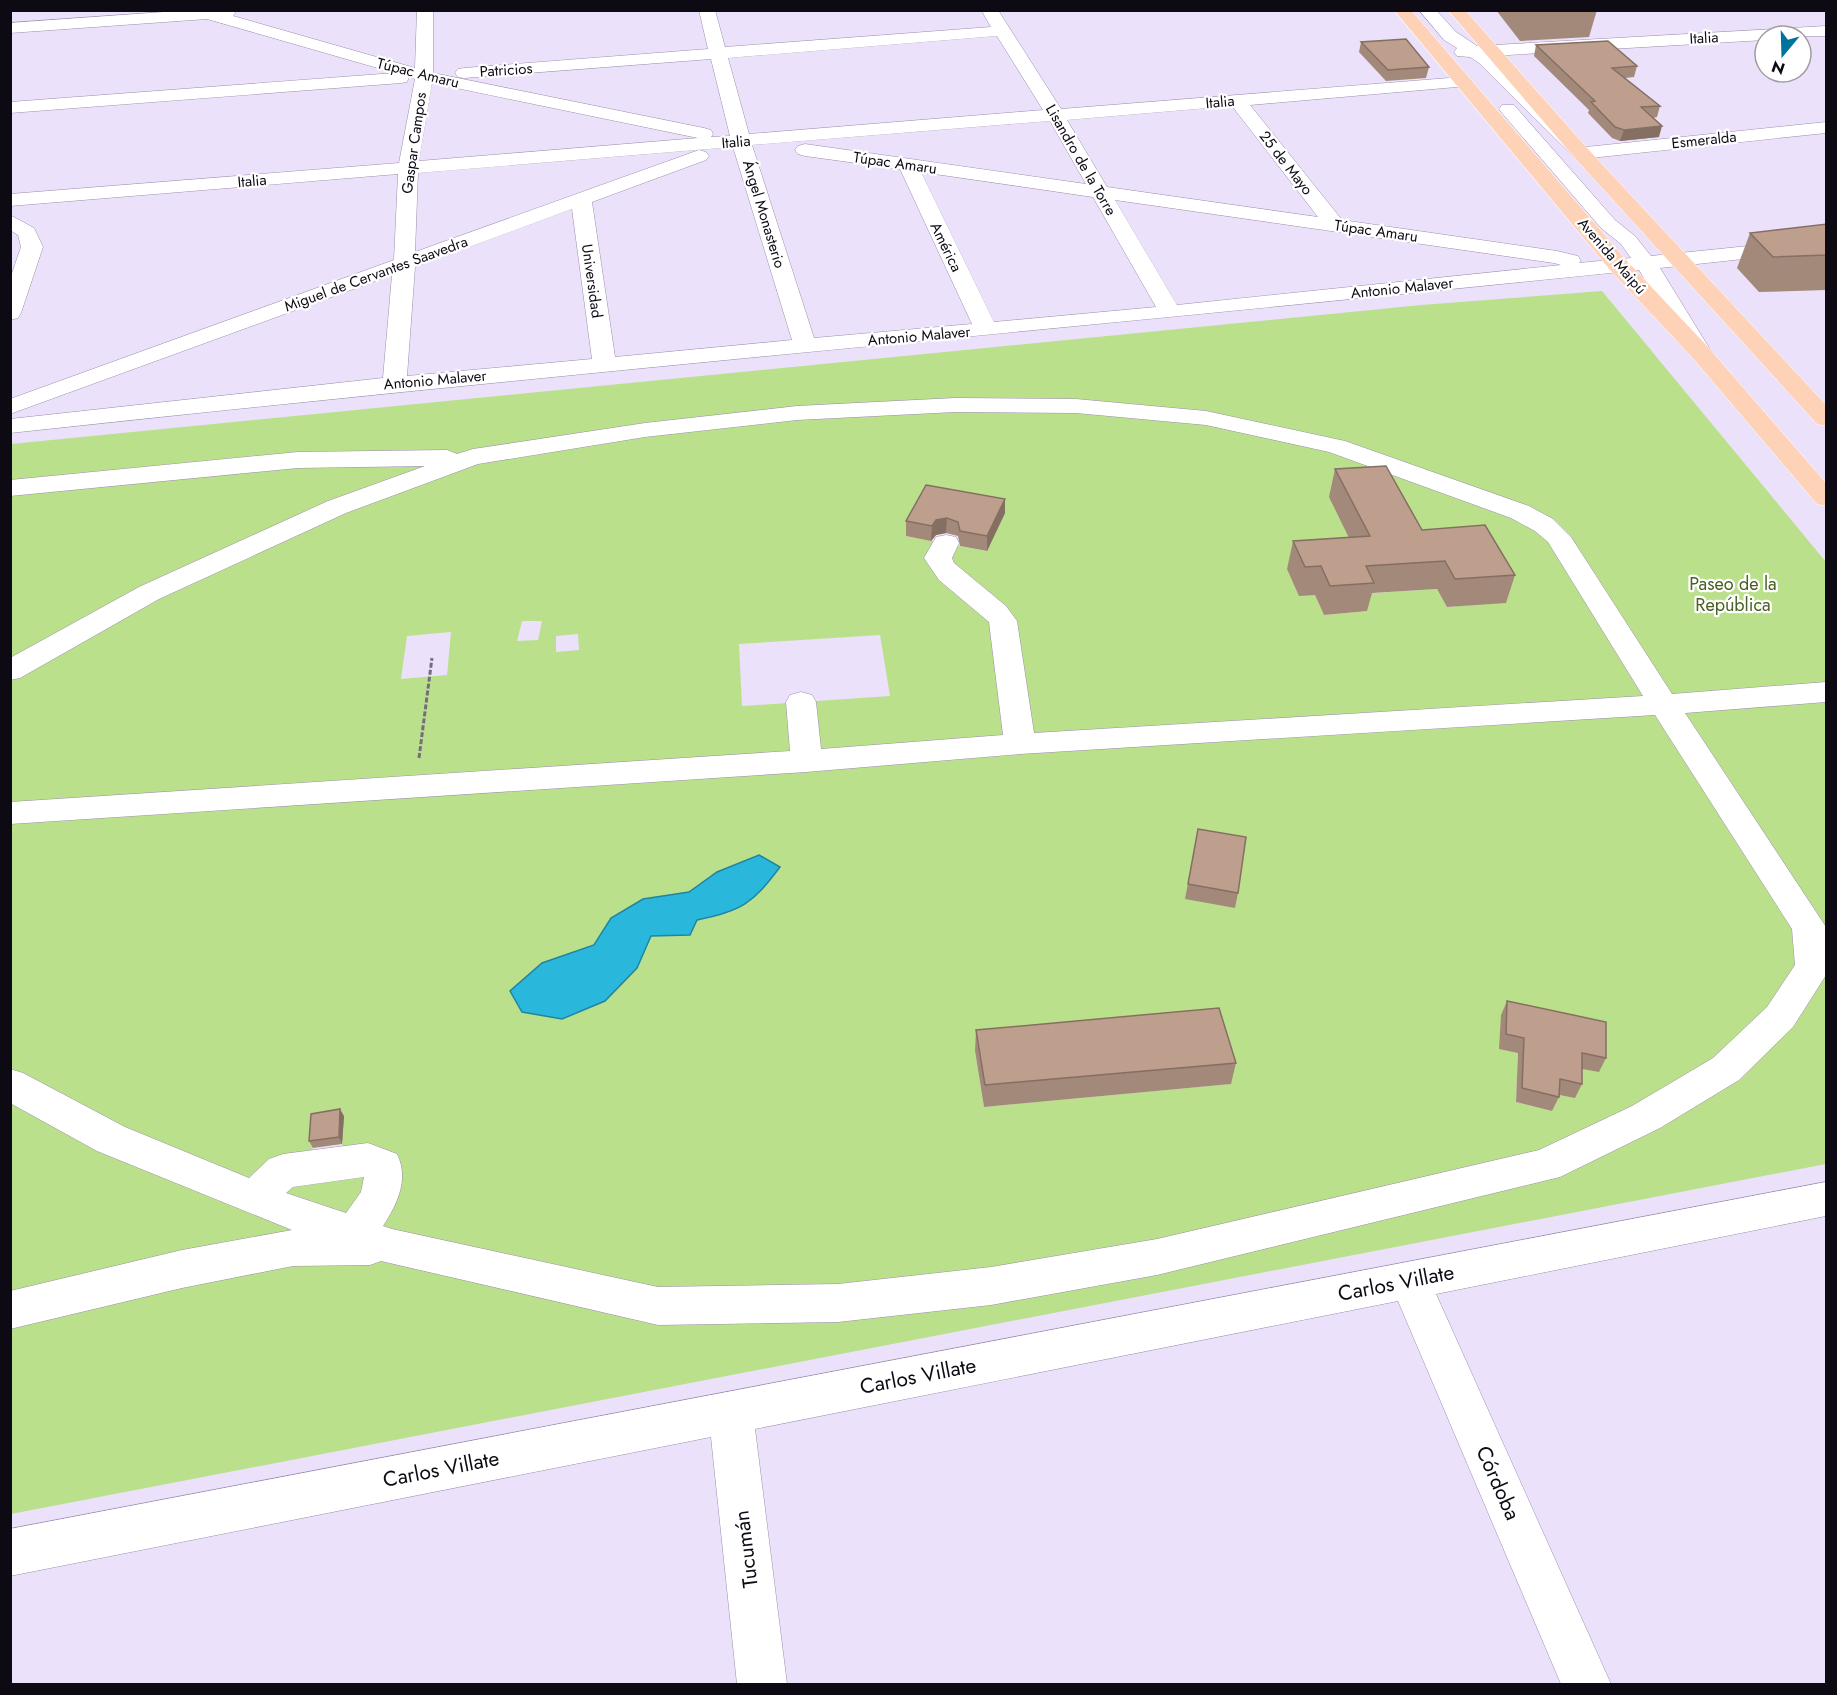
<svg xmlns="http://www.w3.org/2000/svg" width="1837" height="1695" font-family="Jost,sans-serif">
<style>
.green{fill:#bbe08c;fill-rule:evenodd}
.water{fill:#29b8dc;stroke:#2184a0;stroke-width:1.5}
.lines{fill:none;stroke-linecap:round;stroke-linejoin:round}
.minor-casing{stroke:#9b8eac;stroke-width:1}
.major-casing{stroke:#fff;stroke-width:1}
.path{stroke:#746d7e;stroke-width:3;stroke-dasharray:5 2;stroke-linecap:butt}
.minor{fill:#fff;fill-rule:evenodd}
.major{fill:#fed2b7;fill-rule:evenodd}
.wall{fill:#a38979}
.shaded-wall{fill:#856f63}
.building{fill:#be9f8d;stroke:#856f63;stroke-width:1.5}
.labels{text-anchor:middle;dominant-baseline:central;stroke-width:4.5;stroke-linejoin:round;paint-order:stroke}
.far-street-label{font-size:15px;fill:#0e0a14;stroke:#fff}
.park-label{font-size:18px;fill:#486023;stroke:#fff}
.near-street-label{font-size:21px;fill:#0e0a14;stroke:#fff}
</style>
<rect width="100%" height="100%" fill="#ece1fb"/>
<!-- green -->
<path class="green" d="M1602,291L1826,562V1164L11,1514V444L1421,305ZM1004,513L986,551L906,536ZM1363,564L1506,602L1447,607L1437,589L1359,594L1367,611L1324,615L1315,595ZM522,621H542L538,640L517,641ZM451,632L447,675L401,679L407,636ZM578,634L579,650L556,652V636ZM880,635L890,696L742,706L739,644ZM717,872L729,913L697,920L690,935L651,936L637,968L510,991L542,963L594,945L643,899L689,892ZM975,1051L1230,1084L984,1107ZM1518,1053L1599,1072L1575,1067V1097L1553,1093L1552,1111L1516,1102ZM343,1116L341,1165L311,1170L315,1121Z"/>
<!-- water -->
<path class="water" d="M759,855L780,867C752,904 743,910 697,920L690,935L651,936L637,968L605,1001L562,1019L522,1012L510,991L542,963L594,945L611,918L643,899L689,892L717,872Z"/>
<g class="lines">
<defs>
<g id="minor">
<path d="M192,10H234L235,13L233,16L415,68L417,10H433V73L704,128L711,130L713,134L711,137L730,136L711,59L464,78L458,77L455,73L458,69L464,68L708,49L699,10H715L725,47L991,27L983,13L984,10H998L1061,109L1462,77L1468,78L1471,82L1468,86L1250,105L1342,220L1557,251L1578,256L1581,261L1579,263L1631,258L1621,244L1601,228L1502,113L1499,109L1502,105H1514L1615,220L1635,236L1651,256L1826,238V250L1660,268L1711,351L1707,356L1699,358L1691,356L1687,351L1639,270C1097,326 553,374 10,433V419L383,378L392,275L10,414V399L394,260L398,174L10,206V194L399,163L415,79L409,77L407,82L401,83L10,113V102L395,73L207,19L10,33V23ZM997,36L1043,110L749,134L728,58ZM432,83L698,138L419,161ZM1232,106L1318,217L1107,187L1067,120ZM1050,121L1086,184L805,144L798,146L795,150L798,154L805,156L900,169L972,324L814,338L752,145ZM733,147L792,340L615,357L592,202L706,160L709,156L706,152L699,150L415,252L418,173ZM921,172L1093,197L1156,307L994,322ZM1115,200L1554,263L1561,265L1177,305ZM572,209L592,359L407,376L415,267Z"/>
<path d="M1419,10H1436L1456,32L1477,46L1826,26V36H1765V40L1491,56L1586,147L1826,122V133L1581,159L1574,157L1479,63L1470,57L1457,56L1454,52L1457,48L1444,40Z"/>
<path d="M10,215L34,228L43,247L21,313L18,318L10,320V279L21,247L18,235L10,230Z"/>
<path d="M955,398L1076,399L1206,411L1345,441L1529,506L1553,519L1571,537L1672,694L1826,682V702L1685,713L1826,927V975L1793,1027L1739,1080L1660,1128L1560,1177L1157,1275L991,1305L838,1322L658,1325L381,1261L370,1265L293,1266L182,1288L10,1329V1291L182,1250L292,1230L97,1151L10,1103V1069L23,1073L125,1127L249,1178L269,1159L283,1154L368,1143L397,1154C409,1179 398,1203 383,1226L392,1229L658,1287L838,1284L991,1267L1157,1239L1539,1150L1632,1106L1713,1058L1767,1007L1795,965L1792,929L1655,715L1020,754L806,772L10,824V802L790,751L786,702L790,695L801,692L812,695L816,702L821,749L1003,735L989,622L939,580L924,558L936,537L946,535L956,537L959,543L952,558L954,563L1006,606L1017,621L1034,733L1643,696L1548,542L1535,531L1511,518L1329,452L1206,425L1076,413L955,412L797,420L645,437L478,464L346,513L159,599L20,678L10,680V658L139,587L328,501L425,466L298,468L10,496V480L298,452L447,450L457,454L473,449L645,423L797,406ZM364,1177L361,1192L346,1213L286,1193L293,1187Z"/>
<path d="M1826,1182V1216L1436,1294L1611,1684H1561L1398,1301L755,1429L787,1684H737L711,1437L10,1576V1529Z"/>
</g>
<g id="major">
<path d="M1394,10H1411L1627,261L1707,346L1826,483V506L1817,504L1691,356L1611,271Z"/>
<path d="M1448,10H1465L1588,149L1826,405V426L1817,424L1574,157Z"/>
</g>
</defs>
<!-- minor casing -->
<use href="#minor" class="minor-casing"/>
<!-- major casing -->
<use href="#major" class="major-casing"/>
<!-- path -->
<path class="path" d="M419,758L432,658"/>
<!-- minor -->
<use href="#minor" class="minor"/>
<!-- major -->
<use href="#major" class="major"/>
</g>
<!-- wall -->
<g class="wall">
<path d="M1496,10H1597L1589,37L1520,41Z"/>
<path d="M1361,42L1429,67L1426,78L1386,81L1359,52Z"/>
<path d="M1536,45L1637,66L1634,77L1625,78L1660,106L1657,117L1653,118L1659,137L1620,141L1612,138L1588,113L1589,110L1534,56Z"/>
<path d="M1827,224V290L1759,292L1737,268L1750,233Z"/>
<path d="M1335,469L1422,530L1515,575L1506,603L1447,607L1437,589L1372,593L1367,611L1324,615L1315,595L1299,596L1287,569L1293,541L1349,538L1329,497Z"/>
<path d="M1005,499V513L987,551L960,546L958,536L946,533L936,535L931,541L906,536V521Z"/>
<path d="M1198,829L1238,893L1235,908L1185,899Z"/>
<path d="M1507,1001L1606,1058L1599,1072L1582,1069V1084L1575,1098L1560,1095L1552,1111L1516,1102L1518,1053L1499,1049L1501,1015Z"/>
<path d="M976,1030L1236,1063L1231,1084L984,1107L975,1051Z"/>
<path d="M344,1116L342,1144L313,1148L309,1141Z"/>
</g>
<!-- shaded-wall -->
<g class="shaded-wall">
<path d="M1662,126L1659,137L1620,141L1624,130Z"/>
<path d="M1005,499V513L987,551V536Z"/>
<path d="M947,518L946,533L936,535L931,541L932,526L936,520Z"/>
<path d="M340,1109L344,1116L342,1144L339,1137Z"/>
</g>
<!-- building -->
<g class="building">
<path d="M1406,39L1429,67L1388,70L1361,42Z"/>
<path d="M1608,41L1637,66L1612,68L1660,106L1641,107L1662,126L1624,130L1615,127L1591,102L1595,101L1536,45Z"/>
<path d="M1827,224V255L1773,257L1750,233Z"/>
<path d="M1386,466L1422,530L1485,525L1515,575L1455,579L1445,561L1366,566L1374,583L1330,586L1321,566L1305,567L1293,541L1370,536L1335,469Z"/>
<path d="M926,485L1005,499L987,536L960,531L958,522L947,518L936,520L932,526L906,521Z"/>
<path d="M1198,829L1246,837L1238,893L1188,884Z"/>
<path d="M1507,1001L1606,1022V1058L1582,1053V1084L1560,1079L1559,1097L1522,1088L1524,1038L1506,1034Z"/>
<path d="M1219,1008L1236,1063L985,1085L976,1030Z"/>
<path d="M340,1109L339,1137L309,1141L311,1114Z"/>
</g>
<g class="labels">
<!-- far-street labels -->
<g class="far-street-label">
<text transform="translate(1704 38) rotate(-3)">Italia</text>
<text transform="translate(506 70) rotate(-4)">Patricios</text>
<text transform="translate(418 73) rotate(14)">Túpac Amaru</text>
<text transform="translate(1220 102) rotate(-5)">Italia</text>
<text transform="translate(1704 140) rotate(-6)">Esmeralda</text>
<text transform="translate(736 142) rotate(-5)">Italia</text>
<text transform="translate(414 143) rotate(-82)">Gaspar Campos</text>
<text transform="translate(1081 160) rotate(60)">Lisandro de la Torre</text>
<text transform="translate(895 163) rotate(8)">Túpac Amaru</text>
<text transform="translate(1286 163) rotate(52)">25 de Mayo</text>
<text transform="translate(252 181) rotate(-5)">Italia</text>
<text transform="translate(764 214) rotate(73)">Ángel Monasterio</text>
<text transform="translate(1376 231) rotate(8)">Túpac Amaru</text>
<text transform="translate(946 247) rotate(64)">América</text>
<text transform="translate(1612 256) rotate(49)">Avenida Maipú</text>
<text transform="translate(376 274) rotate(-20)">Miguel de Cervantes Saavedra</text>
<text transform="translate(592 281) rotate(82)">Universidad</text>
<text transform="translate(1402 288) rotate(-6)">Antonio Malaver</text>
<text transform="translate(919 336) rotate(-5)">Antonio Malaver</text>
<text transform="translate(435 380) rotate(-5)">Antonio Malaver</text>
</g>
<!-- park labels -->
<g class="park-label">
<text x="1733" y="584">Paseo de la<tspan x="1733" dy="21">República</tspan></text>
</g>
<!-- near-street labels -->
<g class="near-street-label">
<text transform="translate(1396 1283) rotate(-11)">Carlos Villate</text>
<text transform="translate(918 1376) rotate(-11)">Carlos Villate</text>
<text transform="translate(441 1469) rotate(-11)">Carlos Villate</text>
<text transform="translate(1498 1483) rotate(66)">Córdoba</text>
<text transform="translate(746 1549) rotate(-97)">Tucumán</text>
</g>
</g>
<!-- border -->
<rect width="1837" height="1695" fill="none" stroke="#0e0a14" stroke-width="24"/>
<!-- north arrow -->
<g transform="translate(1783 54) rotate(199)"><circle r="28" fill="#ffffff" stroke="#9f9da1" stroke-width="1.5"/>
<path d="M0-4.5L10 22L0 15L-10 22Z" fill="#00739d"/>
<text y="-9" font-size="16" font-weight="bold" text-anchor="middle" fill="#0e0a14">N</text>
</g>
</svg>
